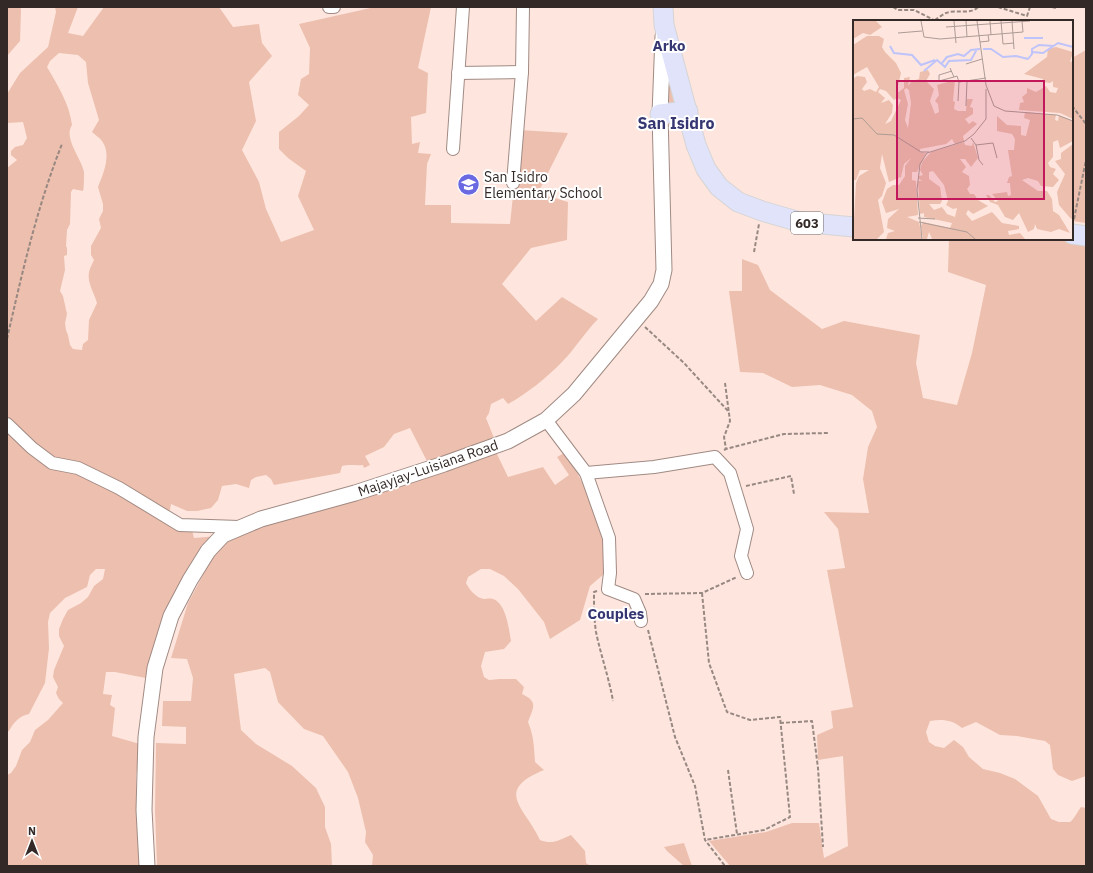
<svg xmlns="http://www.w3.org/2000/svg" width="1093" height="873" font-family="'IBM Plex Sans',sans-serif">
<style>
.green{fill:#edbfae;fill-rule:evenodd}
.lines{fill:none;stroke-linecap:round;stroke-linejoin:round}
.minor-casing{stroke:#a08a83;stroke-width:14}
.tertiary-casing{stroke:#a08a83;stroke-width:17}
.primary-casing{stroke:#d6d4d4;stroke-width:21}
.path{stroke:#988882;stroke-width:2;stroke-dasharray:4 2;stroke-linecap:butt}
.minor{stroke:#fff;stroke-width:12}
.tertiary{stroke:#fff;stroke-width:15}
.primary{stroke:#e0e3fa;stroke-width:19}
.labels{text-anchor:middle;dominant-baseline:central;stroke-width:4;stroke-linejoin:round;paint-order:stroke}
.shield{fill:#fff;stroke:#706a68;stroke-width:1}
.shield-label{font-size:13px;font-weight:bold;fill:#332a27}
.poi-label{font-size:14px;fill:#332a27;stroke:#fff;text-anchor:start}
.street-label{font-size:14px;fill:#332a27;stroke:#fff}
.neighbourhood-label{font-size:15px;font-weight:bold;fill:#363672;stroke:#fff}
.quarter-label{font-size:16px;font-weight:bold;fill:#363672;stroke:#fff}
.inset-river{fill:none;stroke:#bec3fa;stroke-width:2}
.inset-road{fill:none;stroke:#ad9b95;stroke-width:1}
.view{fill:#c2185b;fill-opacity:0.15;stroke:#c2185b;stroke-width:2}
.inset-edge{fill:none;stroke:#332a27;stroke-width:2}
</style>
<rect width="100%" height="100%" fill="#fee6de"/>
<!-- green -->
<g class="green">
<path d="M7,7H20L21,9L20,41L7,56Z"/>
<path d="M55,7H78L68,33L83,36L104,7H219L233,27L259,24L262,43L272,56L249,82L256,121L242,150L259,182L266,209L281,242L314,230L298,196L306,171L288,158L279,149V132L299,116L309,105L298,95L301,79L309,74L310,48L299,24L375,7H431L418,68L428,73L426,113L411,117L412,144L420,142L418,153L431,154L427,164L425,205H451V223L510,224L520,130L568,133L538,193L568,202L567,240L531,248L502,284L536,321L562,297L598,319C585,332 575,349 562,362C546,378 528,393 508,404L503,398L491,404L489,413L486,418L496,443L429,465L410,428L394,434L384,447L365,456L370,465L364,468L363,465C354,466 351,464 342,466L340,473L274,485L271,479L266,475L256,477L251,480L249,488L236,484L222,486L218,500L211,508L197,511H187L171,504L168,522L192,530L194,538L218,536L204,553L151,679L115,672H106L103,694L112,695L110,705L115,708L112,736L140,744L136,776V812L139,866H7V775L11,773L16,766L22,750L30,742L35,730L48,720L63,703L59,699L56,693L58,687L53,677L54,670L64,646L59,636V629L63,619L68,610L81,603L88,597L94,586L103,579L105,569H96L90,575L87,587L65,598L50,613L48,622L49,648L45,683L29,714C19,716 14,722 9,731L7,732V168L17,160L11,155V151L15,147L23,145L27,138L23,122L7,123V94L20,73L48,47L56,12ZM59,53L78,55L86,62L88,83L99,120L92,132C95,135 99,137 102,141C112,155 103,174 98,187L103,204V211L99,219L101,228L91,246V255L94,260C92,264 90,268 89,272C87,283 94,292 97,303L89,320L88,340L83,344L82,350L73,349L70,345L68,335L66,330L65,323L67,314L63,296L60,291L65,270L64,256L67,255V248L66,246L67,230L70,224L71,192L73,189L83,191C84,188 84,176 84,172C82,159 63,138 72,125C69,103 58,86 47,67L50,61Z"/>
<path d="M1086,50V223L1072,221V58Z"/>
<path d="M668,52L682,104L669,105Z"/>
<path d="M1086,236V776L1072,781L1058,775L1053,769L1050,745L1045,741L1017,736L1000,735L976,722L962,728C952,720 943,719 930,721L926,732L929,742L935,746L944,748L954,740L963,747L969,757L983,769L1000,773L1015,779L1038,796L1051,819L1059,822H1070C1075,818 1077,812 1081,807L1086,808V866H730L709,841L766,832L792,823H819L824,858L848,846L843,756L818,760L817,735L833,728L831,711L853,707L827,570L845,568L838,529L824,512L869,513L863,479L868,447L877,427L872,411L852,395L820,385L792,387L763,373L740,372L729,291H742V259L758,265L770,290L822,329L844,321L920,335L916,363L923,398L957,405L972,353L986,285L948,272L949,239H1072Z"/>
<path d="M496,452L508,477L543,467L555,485L569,475L557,457L566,452L583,484L603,537L604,574L590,586L580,620L550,639L544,622L518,589L504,576L490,569H481L468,577L466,583C469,589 476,598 484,599C486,599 490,598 493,599C506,603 509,629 511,641L504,649L485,652L481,666L484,677L489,680L500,679H516L524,687L522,694C539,702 533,708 528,722C534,736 534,748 535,762L544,770C493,791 525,807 540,840C552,845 560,840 571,835L585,851L586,863L591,866H372L373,855L365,842L366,832L358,798L348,772L323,736L304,729L278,702L270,672L265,668L234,674L241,730L256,744L292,766L316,788L325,807V827L331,844L332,866H157L155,811L156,743L186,744V727L162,726L163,701H191L193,678L187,659L171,658L188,603L209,564L223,544L250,528Z"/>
<path d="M684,843L692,866H684L667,851L664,847Z"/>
</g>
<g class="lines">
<defs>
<g id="minor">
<path d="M329,7H334"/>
<path d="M458,73L522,72"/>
<path d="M453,149L463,7"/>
<path d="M513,183L522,72L523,7"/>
<path d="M546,420L586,473L609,538L610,573L608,589L634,599L640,613L641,621"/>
<path d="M7,424L32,448L52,463L78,468L119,488L180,525L239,527"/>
<path d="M586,473L654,467L715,457L730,473L747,529L741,556L747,573"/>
</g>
<path id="tertiary" d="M147,866L144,810L146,737L155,668L171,616L190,580L208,551L223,535L261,519L355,493L444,464L508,441L546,420L574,394L651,301L661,284L664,270L660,114L663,36"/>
<g id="primary">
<path d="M663,7L664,25L696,145L706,169L719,187L738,202L762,211L800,222L854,227"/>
<path d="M660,114L688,111"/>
<path d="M1072,234L1086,236"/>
</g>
</defs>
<!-- minor casing -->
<use href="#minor" class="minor-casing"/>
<!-- tertiary casing -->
<use href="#tertiary" class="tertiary-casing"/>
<!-- primary casing -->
<use href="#primary" class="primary-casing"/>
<!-- path -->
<g class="path">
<path d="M893,7L898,10H914L936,21"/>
<path d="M998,7L1027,16L1030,7"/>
<path d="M1052,7L1056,8"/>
<path d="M935,20C938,18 942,15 946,13C956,9 971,15 978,7"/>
<path d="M1072,106L1086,124"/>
<path d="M1074,219L1086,160"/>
<path d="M754,252L759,224"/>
<path d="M645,327L684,363L728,411"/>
<path d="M7,339C22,273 37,207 62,144"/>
<path d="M725,383L730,421L724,437L726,449"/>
<path d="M724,450L726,449L784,434L828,433"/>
<path d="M746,486L791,476L794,494"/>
<path d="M597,591L594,592C594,605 594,619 596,632C601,656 609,678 613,701"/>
<path d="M702,593L709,663L727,712L750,720L780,717L790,817L764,830L705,840"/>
<path d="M645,594L702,593L737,577"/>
<path d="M648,630L675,737L695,786L705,840L725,866"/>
<path d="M780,723L812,721L818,768L823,847"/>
<path d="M728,770L737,834"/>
</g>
<!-- minor -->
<use href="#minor" class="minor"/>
<!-- tertiary -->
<use href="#tertiary" class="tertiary"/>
<!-- primary -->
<use href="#primary" class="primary"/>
</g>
<!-- icons -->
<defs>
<symbol id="school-disc" viewBox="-11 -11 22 22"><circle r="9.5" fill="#6a69e2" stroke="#fff"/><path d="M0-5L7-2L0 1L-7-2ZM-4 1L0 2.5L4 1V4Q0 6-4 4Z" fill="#fff"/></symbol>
</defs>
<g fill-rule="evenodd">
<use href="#school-disc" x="456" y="172" width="25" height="25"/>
</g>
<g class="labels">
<!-- shield labels -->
<rect class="shield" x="791" y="212" width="32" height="22" rx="3"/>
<g class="shield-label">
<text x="807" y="223">603</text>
</g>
<!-- poi labels -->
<g class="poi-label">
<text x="484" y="177">San Isidro<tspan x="484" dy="16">Elementary School</tspan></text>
</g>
<!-- street labels -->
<g class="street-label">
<text transform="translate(428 468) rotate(-19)">Majayjay-Luisiana Road</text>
</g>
<!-- neighbourhood labels -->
<g class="neighbourhood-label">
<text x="669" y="45">Arko</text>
<text x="616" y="613">Couples</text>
</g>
<!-- quarter labels -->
<g class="quarter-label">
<text x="676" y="123">San Isidro</text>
</g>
</g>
<!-- overview -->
<g transform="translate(853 20)">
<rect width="220" height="220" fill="#fee6de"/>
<path d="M0,1H23L29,7L17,15L10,13L0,19ZM14,16H26L31,19L29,27L32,32L43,43L48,53L43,74L51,68V58L57,57L55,66L59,61L66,59L67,52L75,50L77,54L73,61L81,69L77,81L82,94L86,92L85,84L82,81L86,75L84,65L102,60L100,81L102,82L101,89L105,91H113L114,79H120L117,87L120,88V94L112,99L116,104L120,101L124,104L110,116L111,121L102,124L99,119L93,124L67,129V132L73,133L64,152H59V160L63,161L65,195L54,197L66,202L69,219H33L35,213L42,211L34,208L35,199L46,189L33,193L29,182L34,169L40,165H46L52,156V146L58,138L51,144L48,157L36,162L29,134L27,148L33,163L29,176L25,180L31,212L24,219H0L3,163L6,156L16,150H7L3,160H0V59L4,56L12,57L14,62L9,69L11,71L17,69L23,72L26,67L14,47L0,55V25ZM53,68L56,70L58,83L55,108L52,100L55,84L51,70ZM27,69L33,71L41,80L44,78L48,80L38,101L32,104L39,93L40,85L36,80L28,83L32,78L25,72ZM203,27L220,32L217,42L220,41V99L207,93L166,90L167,83L171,82L169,77L174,73V68L183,72L193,66L197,72L203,73L205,68L200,67V61L197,63L190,62V59L171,54L194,37L195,29ZM172,92L203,95L202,100L205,101L206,95L220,101V121L207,128L205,120L200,122V137L195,143L197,147L203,149L200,154L206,160L200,167L188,166L185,161L175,158L169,160L185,171H194L199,179L200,191L206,195L217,213L206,209L198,212L184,209L182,204L181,209L175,212L166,193L160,200L152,197L145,185L137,182L133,175H136L142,182L145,181L139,174L154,172L155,176L158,175L157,163H154L156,157L159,156L155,130H161L162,119L159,114L144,111V96L154,105L168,106V115L173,116L177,100L171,98ZM111,122L112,125L119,126L120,122L125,138L118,147L112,139H107L113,147L109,152L116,156L117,165L114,169L117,174H121L125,180L135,186L120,194L115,190L113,194L119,201L139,192L149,203L166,206V209L155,211L156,215L167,213L172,219H79L76,212L74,219H70L68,206L70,202L97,208L99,203L71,197V193L67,194L65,161H69L66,159V156L70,155L67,150L69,142L78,132ZM80,151L91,165L95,181L93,185L100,189L104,188L102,197L94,194L89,187L81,190L76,184H87L89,181L87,167L76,159V152ZM220,124V198L218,199L206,185L204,172L212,154L202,141L208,139V133Z" fill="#edbfae" fill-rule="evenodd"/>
<path class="inset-river" d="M171,18H190M37,26L41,33L59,35L68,45L82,40M130,29H138L150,37L163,36L175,39M179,32L190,33L205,23L220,27M175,39L179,34V29L186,25L201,26M89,43L94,37L105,34L111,36L118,30L127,29M71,51L84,40L92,47L96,41L118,40L124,29"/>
<path class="inset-road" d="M68,1L71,17L87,19L170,12L169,1M101,1L103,23M113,1L114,17M124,1L133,65L141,86L152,91L204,95L220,101M137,1L138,15M148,1L150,24L161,23M159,1L161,29M93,7L177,1M45,13L69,11M127,22L136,21L135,15M113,44L129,39M97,48L101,57L86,61V55L99,51M101,57L104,56L106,62L105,81M106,62L133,58M113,86L114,61M0,99L9,98L24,114L41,115L68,132H76M118,118L123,125L126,140L130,145M123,125L140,123L144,138M65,198L82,199M66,202L114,212L122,219M69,219L64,170L67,144L74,133L112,121L121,114L133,99V69"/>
<path class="view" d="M44,61H191V179H44Z"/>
<rect width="220" height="220" class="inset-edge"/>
</g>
<!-- border -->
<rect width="1093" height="873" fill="none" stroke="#332a27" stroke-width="16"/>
<!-- north arrow -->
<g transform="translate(32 841)" stroke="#ffffff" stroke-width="3" paint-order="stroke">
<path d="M0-3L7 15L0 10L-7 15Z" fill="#332a27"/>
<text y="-6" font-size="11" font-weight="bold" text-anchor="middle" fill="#332a27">N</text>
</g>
</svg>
